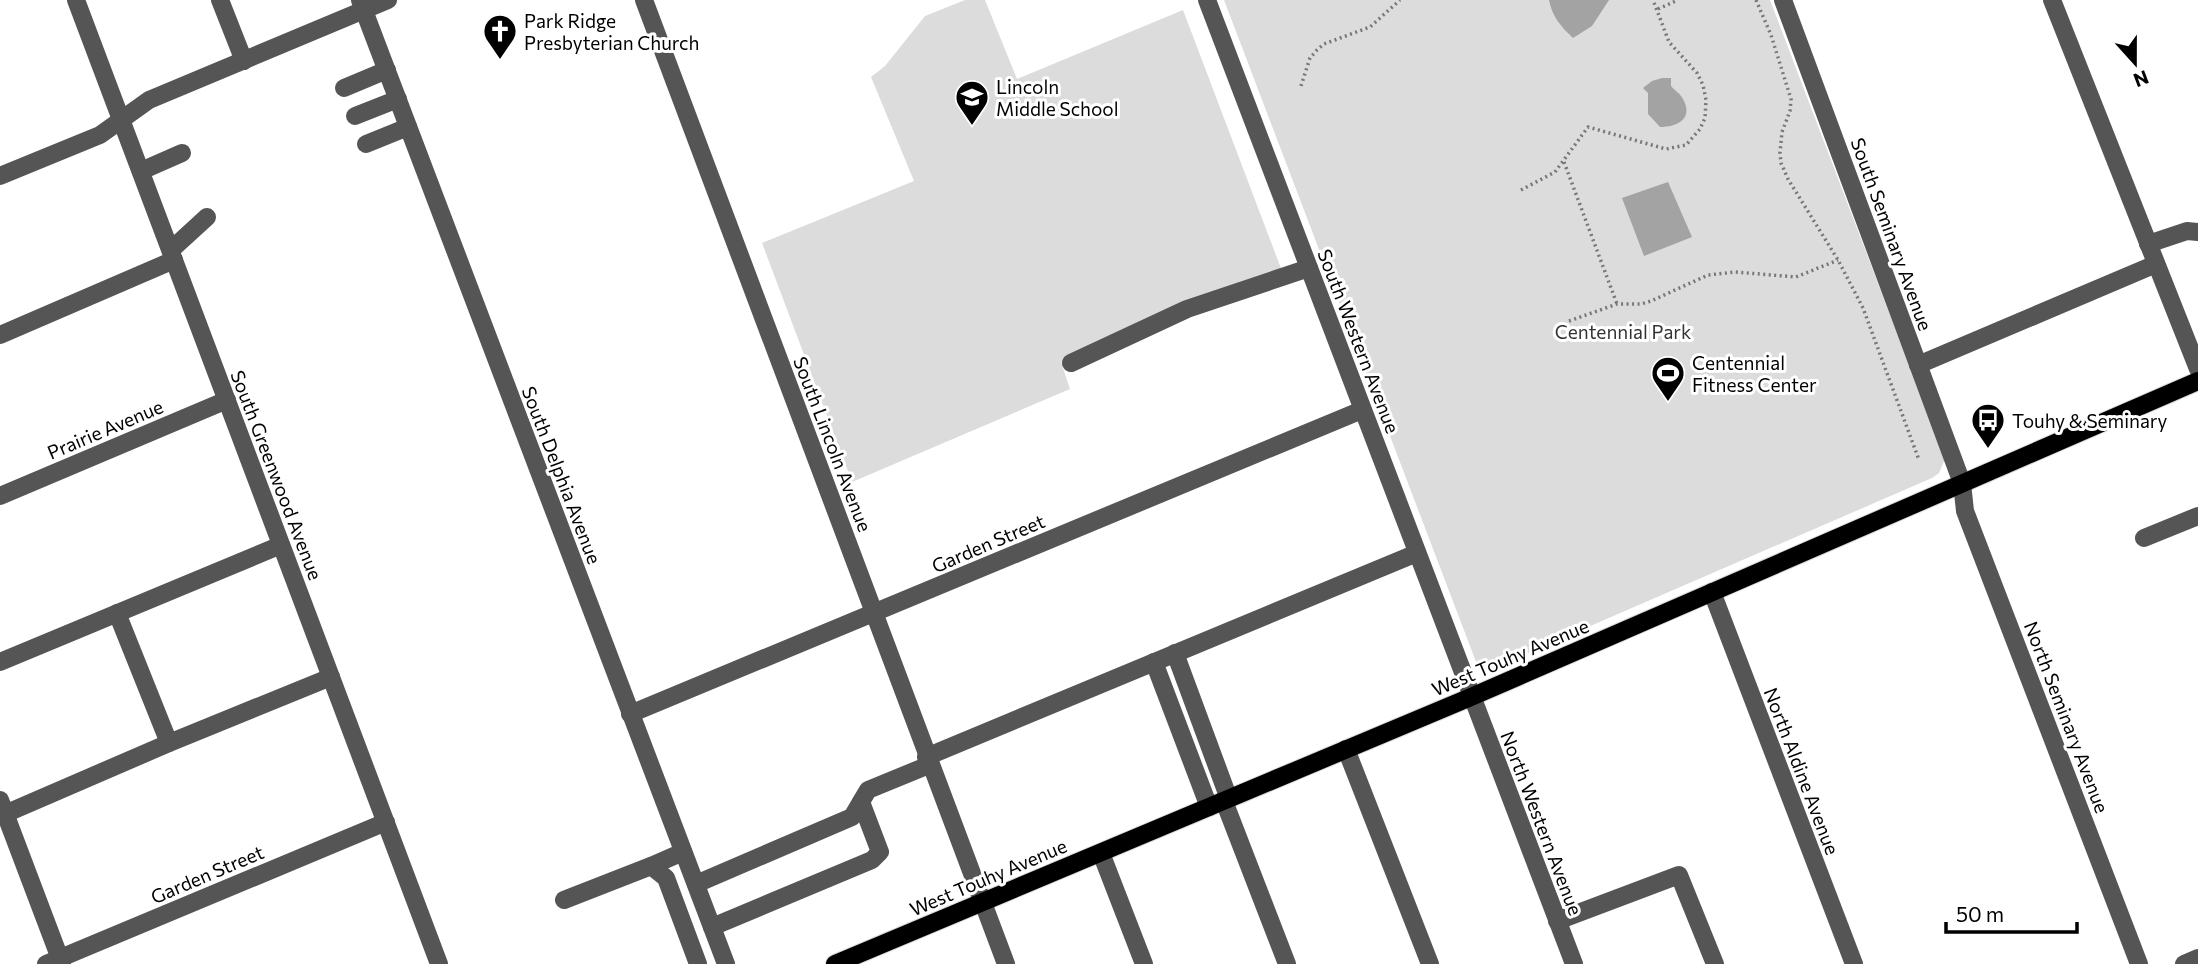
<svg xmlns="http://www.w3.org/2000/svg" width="2198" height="964" font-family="Commissioner,sans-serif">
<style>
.green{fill:#dcdcdc}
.water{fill:#a3a3a3}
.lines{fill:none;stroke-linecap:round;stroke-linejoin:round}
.major-casing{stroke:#dbdbdb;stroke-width:20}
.path{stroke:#777;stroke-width:3.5;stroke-dasharray:2 3.5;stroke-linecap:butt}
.minor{stroke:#555;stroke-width:18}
.major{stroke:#000;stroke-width:18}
.labels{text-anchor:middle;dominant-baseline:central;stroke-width:6;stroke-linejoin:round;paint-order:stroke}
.poi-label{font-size:19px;fill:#000;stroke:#fff;text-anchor:start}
.street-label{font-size:19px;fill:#000;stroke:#fff}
.park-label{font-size:19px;fill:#333;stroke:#fff}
</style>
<rect width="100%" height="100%" fill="#fff"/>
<!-- green -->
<g class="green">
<path d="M965,0H985L1017,79L1183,10L1282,271L1153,317L1061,362L1070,389L852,482L762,243L914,181L871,77L885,66L925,16Z"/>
<path d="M1224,0H1770L1945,459L1939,473L1932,478L1491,669L1483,670L1478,667Z"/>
</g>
<!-- water -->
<g class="water">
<path d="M1549,0H1609L1592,26L1573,38C1561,27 1552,16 1549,0Z"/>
<path d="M1662,78H1671V86C1675,91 1680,93 1683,99C1694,119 1677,127 1660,127L1648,114V93L1643,88L1652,81Z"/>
<path d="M1668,182L1692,237L1644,256L1622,198Z"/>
</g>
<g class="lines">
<defs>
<path id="major" d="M835,964L1471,697L2198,381"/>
</defs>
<!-- major casing -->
<use href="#major" class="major-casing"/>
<!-- path -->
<g class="path">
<path d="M1756,0L1771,35L1791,99L1790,111L1782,132L1780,153L1781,163L1788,179L1838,260L1863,308L1919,460"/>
<path d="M1658,9L1678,0"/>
<path d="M1301,86L1310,58L1317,50L1324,44L1370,27L1400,0"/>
<path d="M1564,162L1617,304"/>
<path d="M1521,190L1555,172L1588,127L1666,149L1686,145L1700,129L1705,118L1706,100L1703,85L1697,73L1669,42L1653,0"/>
<path d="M1569,321L1617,304H1641L1651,301L1708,275L1735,272L1796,277L1838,260"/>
</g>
<!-- minor -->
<g class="minor">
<path d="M76,0L439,964"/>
<path d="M220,0L244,61"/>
<path d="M360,0L726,964"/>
<path d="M644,0C765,321 884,643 1006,964"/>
<path d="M1207,0L1574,964"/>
<path d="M1783,0L1962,483L1965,511L2139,964"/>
<path d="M2052,0L2198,369"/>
<path d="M344,88L387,70"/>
<path d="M355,116L398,99"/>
<path d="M366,144L408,127"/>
<path d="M141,171L182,153"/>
<path d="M0,176L100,135L149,100L388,0"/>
<path d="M2148,244L2187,231L2198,232"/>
<path d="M171,250L207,217"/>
<path d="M0,335L174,260"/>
<path d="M1071,363L1187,309L1309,268"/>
<path d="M1918,365L2156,264"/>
<path d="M0,496L227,400"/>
<path d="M2144,538L2198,516"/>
<path d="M1712,592L1854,964"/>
<path d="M117,613L169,743"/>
<path d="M1175,653L1229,799"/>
<path d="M0,662L281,545"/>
<path d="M1154,662L1209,807"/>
<path d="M630,714L1362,410"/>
<path d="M1346,749L1430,964"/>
<path d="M926,757L1417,553"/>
<path d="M0,800L62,964"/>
<path d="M1224,801L1287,964"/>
<path d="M0,816L169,743L331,677"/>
<path d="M1101,853L1144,964"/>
<path d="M651,866L683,852"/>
<path d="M696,884L852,817L868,790L929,765"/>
<path d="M564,900L651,866L666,878L698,964"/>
<path d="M1557,921L1679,875L1715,964"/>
<path d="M712,927L872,860L880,852L861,802"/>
<path d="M46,964L386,822"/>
<path d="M2184,964L2198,958"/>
</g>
<!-- major -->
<use href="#major" class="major"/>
</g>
<!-- icons -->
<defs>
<symbol id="church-pin" viewBox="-11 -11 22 30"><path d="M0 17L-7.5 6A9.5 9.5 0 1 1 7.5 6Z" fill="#000" stroke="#fff"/><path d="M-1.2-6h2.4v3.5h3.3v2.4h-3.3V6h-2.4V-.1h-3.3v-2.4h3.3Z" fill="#fff"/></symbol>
<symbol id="school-pin" viewBox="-11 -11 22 30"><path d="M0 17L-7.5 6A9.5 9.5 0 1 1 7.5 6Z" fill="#000" stroke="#fff"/><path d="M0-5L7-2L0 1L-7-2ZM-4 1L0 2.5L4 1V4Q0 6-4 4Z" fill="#fff"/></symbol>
<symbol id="stadium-pin" viewBox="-11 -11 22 30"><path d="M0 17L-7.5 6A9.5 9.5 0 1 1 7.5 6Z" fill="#000" stroke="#fff"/><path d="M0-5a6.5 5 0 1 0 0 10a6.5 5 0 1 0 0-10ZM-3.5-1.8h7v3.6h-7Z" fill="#fff"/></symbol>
<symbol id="bus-pin" viewBox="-11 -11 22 30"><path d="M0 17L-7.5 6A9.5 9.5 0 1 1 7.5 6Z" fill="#000" stroke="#fff"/><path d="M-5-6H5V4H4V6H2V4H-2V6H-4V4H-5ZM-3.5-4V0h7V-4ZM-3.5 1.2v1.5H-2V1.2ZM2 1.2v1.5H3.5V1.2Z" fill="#fff"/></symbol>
</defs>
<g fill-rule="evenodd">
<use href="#church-pin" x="481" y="12" width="38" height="52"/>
<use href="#school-pin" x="953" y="78" width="38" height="52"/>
<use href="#stadium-pin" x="1649" y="354" width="38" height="52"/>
<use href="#bus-pin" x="1969" y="401" width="38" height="52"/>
</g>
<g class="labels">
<!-- poi labels -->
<g class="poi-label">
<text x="524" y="20">Park Ridge<tspan x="524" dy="22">Presbyterian Church</tspan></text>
<text x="996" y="86">Lincoln<tspan x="996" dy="22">Middle School</tspan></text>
<text x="1692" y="362">Centennial<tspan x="1692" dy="22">Fitness Center</tspan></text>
<text x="2012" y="420">Touhy &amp; Seminary</text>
</g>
<!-- street labels -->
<g class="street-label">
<text transform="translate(1892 234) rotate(70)">South Seminary Avenue</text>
<text transform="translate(1359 341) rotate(69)">South Western Avenue</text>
<text transform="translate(105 429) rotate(-23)">Prairie Avenue</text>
<text transform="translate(833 444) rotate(69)">South Lincoln Avenue</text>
<text transform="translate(277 475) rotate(69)">South Greenwood Avenue</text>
<text transform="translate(562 475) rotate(69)">South Delphia Avenue</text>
<text transform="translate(988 543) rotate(-23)">Garden Street</text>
<text transform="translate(1510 657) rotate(-23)">West Touhy Avenue</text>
<text transform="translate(2067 717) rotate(69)">North Seminary Avenue</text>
<text transform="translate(1802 771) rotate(69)">North Aldine Avenue</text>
<text transform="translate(1542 823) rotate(69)">North Western Avenue</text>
<text transform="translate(207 874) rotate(-23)">Garden Street</text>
<text transform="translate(988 877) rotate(-23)">West Touhy Avenue</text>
</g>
<!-- park labels -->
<g class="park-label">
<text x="1623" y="331">Centennial Park</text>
</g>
</g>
<!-- north arrow -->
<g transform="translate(2135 63) rotate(159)" stroke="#ffffff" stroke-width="5" paint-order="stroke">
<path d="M0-5L12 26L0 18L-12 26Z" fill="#000000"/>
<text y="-10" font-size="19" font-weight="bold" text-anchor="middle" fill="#000000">N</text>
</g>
<!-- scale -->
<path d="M1946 922v10h131v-10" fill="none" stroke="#000000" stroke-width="3.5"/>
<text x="1956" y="922" font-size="21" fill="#000000" stroke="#ffffff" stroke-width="5" paint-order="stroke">50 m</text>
</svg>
